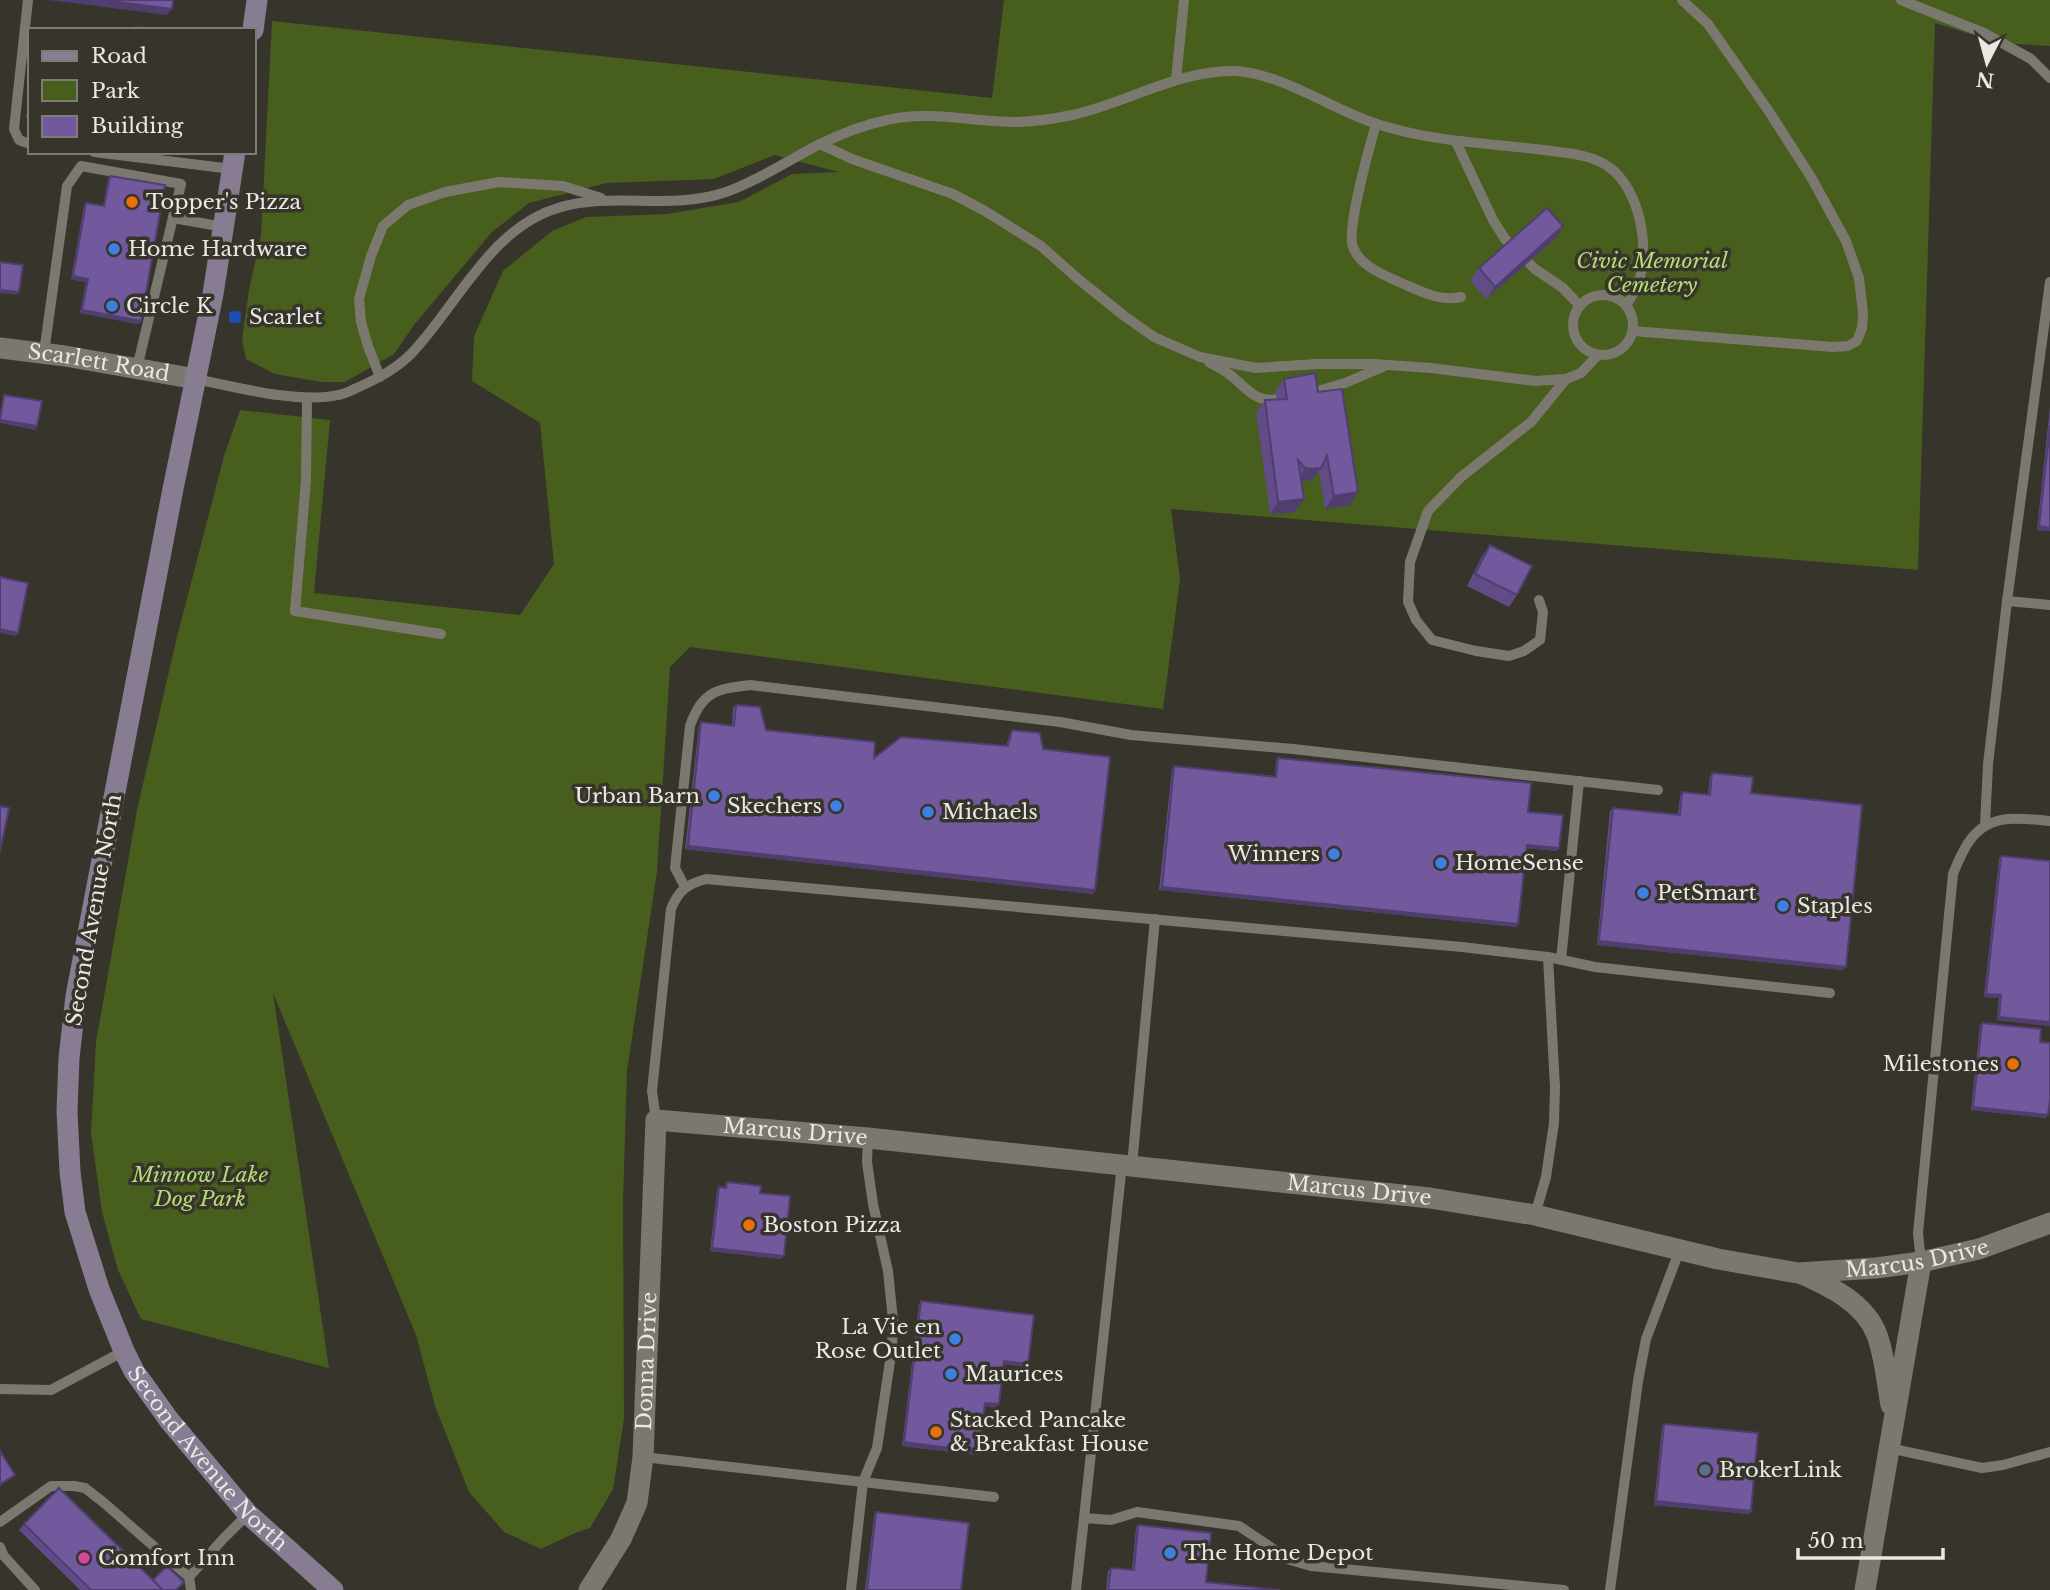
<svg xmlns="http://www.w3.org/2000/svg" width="2050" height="1590" font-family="'Libre Baskerville',serif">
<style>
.green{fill:#475e1c}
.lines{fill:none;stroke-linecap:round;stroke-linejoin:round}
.service{stroke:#7b796f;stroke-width:10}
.minor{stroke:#7b796f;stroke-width:21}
.tertiary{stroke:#7b796f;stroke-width:21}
.secondary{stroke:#887c93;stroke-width:21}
.wall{fill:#624c87}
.shaded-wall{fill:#503e6e}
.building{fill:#72589d;stroke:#503e6e;stroke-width:2}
.food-dot{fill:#e8710a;stroke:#37342c;stroke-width:2.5}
.shop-dot{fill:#3f7fe0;stroke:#37342c;stroke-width:2.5}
.transit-dot{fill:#1a4fb4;stroke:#37342c;stroke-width:2.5}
.service-dot{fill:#5c6f8a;stroke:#37342c;stroke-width:2.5}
.hotel-dot{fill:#d1479c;stroke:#37342c;stroke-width:2.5}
.labels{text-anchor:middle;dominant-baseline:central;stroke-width:7;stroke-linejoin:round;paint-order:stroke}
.poi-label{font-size:21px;fill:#e9e8e2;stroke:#37342c;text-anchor:start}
.park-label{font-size:21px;font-style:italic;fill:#b5dc74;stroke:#37342c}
.street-label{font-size:21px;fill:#e9e8e2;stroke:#37342c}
</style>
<rect width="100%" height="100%" fill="#37342c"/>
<!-- green -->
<path class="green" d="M1004,0H2050V46L2000,43L1935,23L1918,570L1171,509L1180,579L1163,709L690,647L670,667L657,872L627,1071L623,1201L624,1419L613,1489L590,1528L575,1533L541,1549L504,1532L469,1492L435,1406L416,1335L273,993L329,1368L141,1319L118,1270L102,1212L91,1133L96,1042L137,810L176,641L224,456L240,410L330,420L314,593L520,615L554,564L540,423L472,381L474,336L503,271L552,231L586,217L667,214L739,202L792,174L838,172L775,155L714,179L607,183L529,203L492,232L414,325L394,354L345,382H321L275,374L246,359L242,339L249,290L261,235L272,21L992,98Z"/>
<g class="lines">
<!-- service -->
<g class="service">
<path d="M28,0L14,129L19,140L30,144"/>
<path d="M1901,0L1984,33L2031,59L2050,78"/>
<path d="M1176,80L1184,0"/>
<path d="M1376,124C1370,145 1346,231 1353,247C1360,266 1382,274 1399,282C1420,291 1439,302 1461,297"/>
<path d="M1456,142L1493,220L1505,239L1535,269L1563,288L1580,306"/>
<path d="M820,144L852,159L953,194L985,211L1041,246L1077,278L1123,315L1154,337L1200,357L1256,368L1317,364H1373L1431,368L1535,381L1566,379L1581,373L1597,356"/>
<path d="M94,152L232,169"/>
<path d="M173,218L224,227"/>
<circle cx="1603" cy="325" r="30"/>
<path d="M1633,331L1833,347L1848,346L1857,341L1862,328L1863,313L1859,278L1846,241L1811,177L1768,110L1708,24L1682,0"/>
<path d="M44,353L67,186L81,166L181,184L137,368"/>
<path d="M1209,362C1217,367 1226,371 1234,378C1248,390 1257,403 1278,399"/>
<path d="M380,377L368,346L361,322L359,299L371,256L383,226L408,205L445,192L499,182L563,186L601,198"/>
<path d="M196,379C235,387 299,404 338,395C346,394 354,389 361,386C379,378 397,368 411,354C457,306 490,228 558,208C613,191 671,211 726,192C757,181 786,162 816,146C838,135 863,125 887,120C928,110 973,122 1014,122C1034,122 1053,119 1072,115C1127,103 1178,70 1235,71C1281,73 1333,110 1377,124C1432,142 1488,143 1544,150C1565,153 1591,154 1609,167C1640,189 1651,250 1638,283C1635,291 1630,299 1626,306"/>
<path d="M1308,394L1345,383L1385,366"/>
<path d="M307,398L306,480L295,611L441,634"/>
<path d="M1539,600L1543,612L1540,640L1524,651L1509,656L1476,651L1432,640L1416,620L1408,602L1410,562L1428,511L1461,477L1531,422L1566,379"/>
<path d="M2007,601L2050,282"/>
<path d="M1985,825L1988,764L2007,601L2050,605"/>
<path d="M685,887L675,868L690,726C702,691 717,689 750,685L1060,722L1131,735L1293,749L1658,790"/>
<path d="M1561,960L1579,781"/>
<path d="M656,1120L652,1091L671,909C678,891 687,884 706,879L1462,947L1548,957L1595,967L1830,993"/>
<path d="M1122,1164L1084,1518L1111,1520L1137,1512L1239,1526L1290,1560L1311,1566L1564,1590"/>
<path d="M1132,1165L1155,919"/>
<path d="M1535,1215L1546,1177L1554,1123L1555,1087L1548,957"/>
<path d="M1921,1262L1918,1233L1953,874C1957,864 1962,852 1968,843C1988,812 2019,818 2050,821"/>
<path d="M0,1389L51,1390L124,1351"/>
<path d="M1889,1448L1982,1468L2003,1465L2050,1452"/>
<path d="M643,1457L994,1497"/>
<path d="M0,1522L51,1486H74L85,1488L103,1502L189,1577L191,1590"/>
<path d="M0,1547L4,1556L35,1590"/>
<path d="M189,1577L223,1539L248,1514"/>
<path d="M851,1590L863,1482L877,1448L892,1348L893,1320L888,1271L873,1204L867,1162L868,1138"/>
<path d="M1076,1590L1084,1518"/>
<path d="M1610,1590L1638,1381L1646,1339L1680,1249"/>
</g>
<!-- minor -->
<path class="minor" id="s1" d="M0,348L65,356L196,379"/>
<!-- tertiary -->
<g class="tertiary">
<path d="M1802,1274C1831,1287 1865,1303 1877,1335C1885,1357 1887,1383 1891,1405"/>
<path id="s2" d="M589,1590L621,1539L637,1503L643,1457L656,1120L868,1138L1430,1198L1535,1215L1718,1259L1798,1273L1876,1268L1921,1262L1979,1249L2050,1223"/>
<path d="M1865,1590L1921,1262"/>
</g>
<!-- secondary -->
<g class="secondary">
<path d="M253,30L257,0"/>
<path id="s3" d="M235,152L213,294L173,489L76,996L69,1058L67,1111L70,1172L75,1212L99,1289L124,1351L134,1371L169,1420L248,1514L333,1590"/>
</g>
</g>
<!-- wall -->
<g class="wall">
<path d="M30,86V118H26Z"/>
<path d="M110,176L141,321L138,324L80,313L86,282L71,279L84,206L86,203L103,206L108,179Z"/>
<path d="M1555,239L1486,299L1470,281L1479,268Z"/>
<path d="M1284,379L1318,392L1358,492L1350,505L1325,509L1319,471L1312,480L1301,481L1295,512L1270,514L1256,412L1265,400L1277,399L1275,391Z"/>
<path d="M2050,407V531L2037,530Z"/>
<path d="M1490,545L1517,595L1509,607L1467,586L1481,558Z"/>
<path d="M736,705L766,730L874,758L1006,746L1010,734L1012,730L1043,749L1095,890L1093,894L685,849L699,726L701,722L732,726L733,708Z"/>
<path d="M1278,758L1528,812L1557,851L1526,848L1518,924L1516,927L1159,890L1172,769L1174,766L1275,776L1276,761Z"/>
<path d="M1712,773L1751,793L1843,970L1597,945L1610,811L1613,808L1678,814L1680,796L1682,792L1708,795L1710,776Z"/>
<path d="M2001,856L2050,1026L1997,1020L1999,998L1984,997L1999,859Z"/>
<path d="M1982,1023L2040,1042L2046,1118L1971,1110L1980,1026Z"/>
<path d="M727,1182L760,1193L784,1256L781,1259L710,1251L717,1191L719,1187L724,1188Z"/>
<path d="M921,1301L1026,1367L1003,1364L999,1404L996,1408L985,1406L979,1452L977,1455L902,1446L919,1304Z"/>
<path d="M1664,1424L1749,1514L1654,1505L1662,1427Z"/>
<path d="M876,1512L961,1590H865L874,1516Z"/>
<path d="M24,1524L153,1580L184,1582L177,1590H80L19,1530Z"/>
<path d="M1138,1525L1206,1582L1280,1590H1106L1108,1571L1111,1568L1132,1570L1136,1528Z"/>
</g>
<!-- shaded-wall -->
<g class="shaded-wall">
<path d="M49,0H103L172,9L167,15Z"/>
<path d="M1563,226L1555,239L1486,299L1495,287Z"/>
<path d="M73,276L88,279L86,282L71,279Z"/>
<path d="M0,290L19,292L17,295L0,293Z"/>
<path d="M82,310L141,321L138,324L80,313Z"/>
<path d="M0,420L37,426L35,430L0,423Z"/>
<path d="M1305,468H1321L1312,480L1304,481H1297Z"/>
<path d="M1358,492L1350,505L1325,509L1334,496Z"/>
<path d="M1304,499L1295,512L1270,514L1278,502Z"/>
<path d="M2039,526L2050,528V531L2037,530Z"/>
<path d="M0,629L18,633L16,636L0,633Z"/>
<path d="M1527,845L1559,848L1557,851L1524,848Z"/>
<path d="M688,846L1095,890L1093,894L685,849Z"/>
<path d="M1162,887L1518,924L1516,927L1159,890Z"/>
<path d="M1599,941L1846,967L1843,970L1597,945Z"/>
<path d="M1986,994L2001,995L1999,998L1984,997Z"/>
<path d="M1999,1017L2050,1022V1026L1997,1020Z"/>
<path d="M1973,1107L2048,1115L2046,1118L1971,1110Z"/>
<path d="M712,1248L784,1256L781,1259L710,1251Z"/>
<path d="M1004,1361L1028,1364L1026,1367L1002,1364Z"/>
<path d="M985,1403L999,1404L996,1408L983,1406Z"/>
<path d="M904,1442L979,1452L977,1455L902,1446Z"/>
<path d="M15,1475L12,1478L0,1486V1484Z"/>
<path d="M1656,1501L1751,1511L1749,1514L1654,1505Z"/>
</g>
<!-- building -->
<g class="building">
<path d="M103,0H173L172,9Z"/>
<path d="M135,27L164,30H135Z"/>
<path d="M110,176L165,185L141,321L82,310L88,279L73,276L86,203L104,206Z"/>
<path d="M1547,208L1563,226L1495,287L1479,268Z"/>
<path d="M0,262L23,265L19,292L0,290Z"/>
<path d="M1315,373L1318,392L1342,389L1358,492L1334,496L1327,456L1321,468L1312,469L1305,468L1298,460L1304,499L1278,502L1265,400L1287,399L1284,379Z"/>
<path d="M4,395L42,401L37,426L0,420Z"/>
<path d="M2050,425V528L2039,526Z"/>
<path d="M1490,545L1532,566L1517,595L1475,574Z"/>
<path d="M0,577L28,583L18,633L0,629Z"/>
<path d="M736,705L760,707L766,730L875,742L874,758L901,737L1008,746L1012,730L1040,733L1043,749L1110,757L1095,890L688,846L701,722L734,726Z"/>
<path d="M1278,758L1531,783L1528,812L1563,815L1559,848L1527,845L1518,924L1162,887L1174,766L1276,777Z"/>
<path d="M1712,773L1753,777L1751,793L1862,805L1846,967L1599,941L1613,808L1680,815L1682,792L1710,795Z"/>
<path d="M0,806L9,808L0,852Z"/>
<path d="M2001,856L2050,861V1022L1999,1017L2001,995L1986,994Z"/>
<path d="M1982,1023L2041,1029L2040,1042L2050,1043V1099L2048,1115L1973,1107Z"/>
<path d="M727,1182L761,1186L760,1193L790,1196L784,1256L712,1248L719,1187L726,1188Z"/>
<path d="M921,1301L1034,1315L1028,1364L1004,1361L999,1404L985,1403L979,1452L904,1442Z"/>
<path d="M1664,1424L1758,1433L1751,1511L1656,1501Z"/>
<path d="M0,1451L15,1475L0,1484Z"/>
<path d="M59,1488L163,1590H91L24,1524Z"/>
<path d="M876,1512L969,1523L961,1590H867Z"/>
<path d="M1138,1525L1211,1533L1206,1582L1280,1590H1108L1111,1568L1134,1570Z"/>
<path d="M167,1566L184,1582L176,1590H163L153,1580Z"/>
</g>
<!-- markers -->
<g class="food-dot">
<circle cx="132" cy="202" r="7"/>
<circle cx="2013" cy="1064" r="7"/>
<circle cx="749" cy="1225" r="7"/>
<circle cx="936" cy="1432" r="7"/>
</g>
<g class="shop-dot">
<circle cx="114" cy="249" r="7"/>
<circle cx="112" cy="306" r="7"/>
<circle cx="714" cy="796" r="7"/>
<circle cx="836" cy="806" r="7"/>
<circle cx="928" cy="812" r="7"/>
<circle cx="1334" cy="854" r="7"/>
<circle cx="1441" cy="863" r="7"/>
<circle cx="1643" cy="893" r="7"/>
<circle cx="1783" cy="906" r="7"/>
<circle cx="955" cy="1339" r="7"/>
<circle cx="951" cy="1374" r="7"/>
<circle cx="1170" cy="1553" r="7"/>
</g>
<rect class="transit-dot" x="228" y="310" width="14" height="14" rx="3.5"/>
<circle class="service-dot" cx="1705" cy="1470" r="7"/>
<circle class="hotel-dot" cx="84" cy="1558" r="7"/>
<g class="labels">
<!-- poi labels -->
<g class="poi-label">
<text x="146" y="202">Topper's Pizza</text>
<text x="128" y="249">Home Hardware</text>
<text x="126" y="306">Circle K</text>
<text x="249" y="317">Scarlet</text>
<text x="700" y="796" text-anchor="end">Urban Barn</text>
<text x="822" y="806" text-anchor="end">Skechers</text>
<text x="942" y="812">Michaels</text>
<text x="1320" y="854" text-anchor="end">Winners</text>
<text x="1455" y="863">HomeSense</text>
<text x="1657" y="893">PetSmart</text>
<text x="1797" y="906">Staples</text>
<text x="1999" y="1064" text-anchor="end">Milestones</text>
<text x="763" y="1225">Boston Pizza</text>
<text x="941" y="1327" text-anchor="end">La Vie en<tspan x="941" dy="24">Rose Outlet</tspan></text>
<text x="965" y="1374">Maurices</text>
<text x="950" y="1420">Stacked Pancake<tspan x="950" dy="24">&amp; Breakfast House</tspan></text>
<text x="1719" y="1470">BrokerLink</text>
<text x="1184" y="1553">The Home Depot</text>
<text x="98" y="1558">Comfort Inn</text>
</g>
<!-- park labels -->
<g class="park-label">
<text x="1652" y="261">Civic Memorial<tspan x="1652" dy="24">Cemetery</tspan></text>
<text x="200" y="1175">Minnow Lake<tspan x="200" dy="24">Dog Park</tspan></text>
</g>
<!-- street labels -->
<g class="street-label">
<text stroke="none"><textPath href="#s1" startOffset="100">Scarlett Road</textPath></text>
<text transform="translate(94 910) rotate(-80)">Second Avenue North</text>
<text stroke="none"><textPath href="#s2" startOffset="623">Marcus Drive</textPath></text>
<text stroke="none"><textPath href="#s2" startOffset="1190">Marcus Drive</textPath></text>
<text stroke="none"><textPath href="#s2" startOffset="1757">Marcus Drive</textPath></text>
<text stroke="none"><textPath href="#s2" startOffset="242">Donna Drive</textPath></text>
<text stroke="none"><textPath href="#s3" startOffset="1360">Second Avenue North</textPath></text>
</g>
</g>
<!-- legend -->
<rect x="28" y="28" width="228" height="126" fill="#37342c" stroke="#7e7c75" stroke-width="2"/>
<rect x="42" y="51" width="35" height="10" fill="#887c93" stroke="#7e7c75" stroke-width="2"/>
<text x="91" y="63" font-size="21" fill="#e9e8e2">Road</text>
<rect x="42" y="80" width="35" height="21" fill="#475e1c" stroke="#7e7c75" stroke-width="2"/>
<text x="91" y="98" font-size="21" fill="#e9e8e2">Park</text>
<rect x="42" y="116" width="35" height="21" fill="#72589d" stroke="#7e7c75" stroke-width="2"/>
<text x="91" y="133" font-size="21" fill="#e9e8e2">Building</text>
<!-- north arrow -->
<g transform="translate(1987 63) rotate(186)" stroke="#37342c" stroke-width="5" paint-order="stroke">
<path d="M0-5L12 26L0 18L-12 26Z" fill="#e9e8e2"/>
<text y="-10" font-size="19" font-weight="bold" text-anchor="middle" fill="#e9e8e2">N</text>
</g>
<!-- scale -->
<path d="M1798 1548v10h145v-10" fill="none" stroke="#e9e8e2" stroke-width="3.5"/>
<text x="1808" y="1548" font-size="21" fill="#e9e8e2" stroke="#37342c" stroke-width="5" paint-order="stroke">50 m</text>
</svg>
